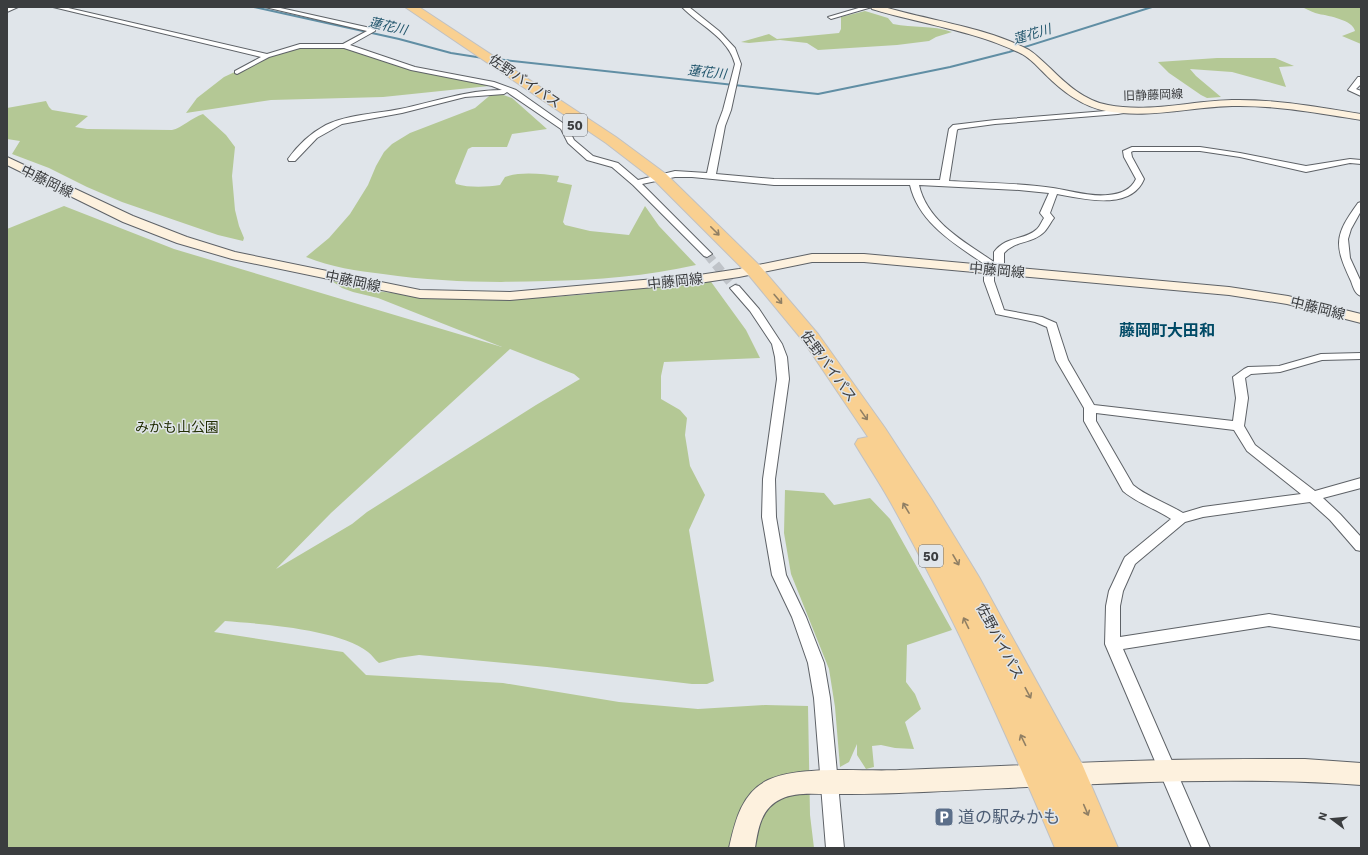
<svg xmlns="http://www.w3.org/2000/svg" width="1368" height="855" font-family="'Work Sans','Noto Sans JP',sans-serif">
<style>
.green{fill:#b4c895;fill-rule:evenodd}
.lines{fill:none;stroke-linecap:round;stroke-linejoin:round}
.stream{stroke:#608ea4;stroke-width:2}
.street-tunnel{stroke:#bfc3c8;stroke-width:9;stroke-dasharray:9 4.5;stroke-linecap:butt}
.street-casing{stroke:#5e6267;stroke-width:2}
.secondary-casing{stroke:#5e6267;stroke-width:2}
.highway-casing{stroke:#c0c1c2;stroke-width:2}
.street{fill:#fff;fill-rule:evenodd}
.secondary{fill:#fdf1de;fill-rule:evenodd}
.highway{fill:#f9d091;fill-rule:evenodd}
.oneway{stroke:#907f64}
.labels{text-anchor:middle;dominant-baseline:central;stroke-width:3;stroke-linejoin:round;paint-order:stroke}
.far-street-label{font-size:12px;fill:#3b3d3f;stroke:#e0e5ea}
.far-water-label{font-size:13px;font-style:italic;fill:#22566d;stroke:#e0e5ea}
.shield{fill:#e0e5ea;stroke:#6c6f72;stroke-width:1}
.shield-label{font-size:13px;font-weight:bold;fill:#3b3d3f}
.street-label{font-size:14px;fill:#3b3d3f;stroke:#e0e5ea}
.park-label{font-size:14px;fill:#233005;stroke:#e0e5ea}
.quarter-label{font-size:16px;font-weight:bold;fill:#004a66;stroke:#e0e5ea}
.near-service-label{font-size:17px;fill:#4e5e75;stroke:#e0e5ea;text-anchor:start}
</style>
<rect width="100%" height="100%" fill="#e0e5ea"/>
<!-- green -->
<g class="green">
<path d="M1308,7H1361V44L1342,36L1355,31C1353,20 1329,16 1319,14C1314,13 1309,10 1304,8Z"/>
<path d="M865,11L888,18L893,24C913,28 932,25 952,32L936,37L929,41L897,45L818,50L807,43L780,40L749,43L741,42L769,34L777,39L839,33L841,29V17Z"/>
<path d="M312,43L349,44L410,66L489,86L383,97L271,100L186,113L197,98L224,77L267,57L297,45Z"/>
<path d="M1217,58H1275L1294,66L1279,67L1286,87L1232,72L1190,69L1196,76L1221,97L1207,98L1201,95L1169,73L1158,62Z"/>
<path d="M494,92L512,98L547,129L512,134L507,147H472L468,149L455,181L456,184C470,188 487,187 500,185L505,177C521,171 543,174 559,176L557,182L572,185L563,222L565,225L590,231L629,235L645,206L659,226L696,265C647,276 597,280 547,281C493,283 438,282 383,274C357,271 331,267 306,257L329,238L350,214L368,185L376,166L384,152L392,144L410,133L475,108Z"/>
<path d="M46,101L49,107L52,110L88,116L75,127L87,129L172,130C182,128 191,118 203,114L226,135L235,147L232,176L235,210L239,226L244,238L243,241L218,235L122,202L87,187L49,168L12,154L20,141L7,139V108Z"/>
<path d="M64,206L174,249L502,347L378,298L353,292L342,288L332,281C338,282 344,285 350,286C366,290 384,292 401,294C504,306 607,294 709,279L746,330L760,358L664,362L661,376V399L680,410L687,418L685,435L690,466L705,495L689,530L714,681L707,684H692L547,667L419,655L398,658L379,663C375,660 372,655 368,652C339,629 262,624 225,621L214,632L343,652L366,675L503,683L619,702L698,709L765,705L808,706L810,815L814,848H7V229ZM510,349L574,374L580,379L536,405L367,512L352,524L276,569L331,513Z"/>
<path d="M785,490L824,493L834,505L870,498L890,519L952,630L907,645L906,682L915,694L921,709L905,722L914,749L895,748L881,745L872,746L874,767L866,769L857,755V744L849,762L840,767L835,707L829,669L791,574L784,533Z"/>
</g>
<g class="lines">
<!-- stream -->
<g class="stream">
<path d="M254,7L399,39L451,53L483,58"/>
<path d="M495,59L818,94L950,67L1009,52L1152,7"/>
</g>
<!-- street-tunnel -->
<path class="street-tunnel" d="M707,254L735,288"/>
<defs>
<g id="street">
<path d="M9,7H18L7,12V8Z"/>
<path d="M53,7H64L267,54L300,44H343L367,31L265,7H276L375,29V31L350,45L415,67L494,82L516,90L567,126L574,140L593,156L618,163L638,180L675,171L707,173L717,126L723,110L735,64C728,37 700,26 682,7H689L719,31L735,48L741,64L731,110L725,126L716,174L774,179L940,180L949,129L953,125L995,120L1118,110L1129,108V112L1118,114L995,124L958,129L957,130L949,181C984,183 1019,183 1053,188C1072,191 1090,197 1108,195C1120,194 1131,190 1136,179L1124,157L1123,151L1132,147H1200L1240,153L1306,166L1350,159L1361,160V164L1350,163L1306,172L1240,157L1200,151H1133L1131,152L1132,157L1144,179C1131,211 1084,199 1057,194L1050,213L1054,218C1050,223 1047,230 1043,233C1031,244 1016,240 1004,253V270L999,273L994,271V281L1004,310L1042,317L1056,323L1068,360L1094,405L1233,421L1236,398L1233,377L1244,369L1248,367L1279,366L1321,354L1361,353V359L1322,360L1280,372L1251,374L1245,378L1248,398L1244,426L1255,445L1315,491L1361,478V488L1323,498L1340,514L1361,537V551L1356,550L1330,520L1310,502L1203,517L1185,522L1135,564L1123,591L1120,606V637L1269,614L1361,628V640L1269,626L1123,649L1210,848H1192L1105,644L1106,606L1109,591L1123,561L1125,557L1171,519C1156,509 1137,503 1123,491L1084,421V408L1056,360L1047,327L1035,322L996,314L984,281V269L987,266C957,245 919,224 910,185H774L692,177H675L642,184L712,254L707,257L704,256L633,185L612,167L587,160L568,143L561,129L507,92L504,94L465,97L402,113L342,124L317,138L295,161H289L288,159C298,145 311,133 326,125C349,114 376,114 400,109C434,102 466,90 502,90L492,86L411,70L344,48H300L269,57L237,74L235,73V71L261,57ZM919,185L1019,190L1049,193L1040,213L1044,218C1042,221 1040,226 1037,229C1024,241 1007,235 994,252V262C965,242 927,222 919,185ZM1096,413L1234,430L1247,451L1301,494L1203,507L1183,513C1167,503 1146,496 1133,485L1096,421Z"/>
<path d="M862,7H872L831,19L828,17Z"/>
<path d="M1358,77H1361V84L1356,89L1361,91V96L1348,90Z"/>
<path d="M1361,202V211L1351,229L1348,239L1350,258L1361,282V296C1355,294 1353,287 1351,281C1334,245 1334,236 1358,203Z"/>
<path d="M735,285L739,286L759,309L782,344L787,357L789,379L775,479L776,517L786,575L806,617L824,663L830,698L844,848H826L814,698L808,663L792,617L772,575L762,517L763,479L777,379L775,357L772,344L750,311L730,288Z"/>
</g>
<g id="secondary">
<path d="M871,7H884C932,21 985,27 1029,50C1037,55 1043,62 1050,68C1066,84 1085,101 1108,105C1149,113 1190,101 1232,100C1275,99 1318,107 1361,114V120C1318,113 1275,105 1232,106C1190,107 1148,119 1106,111C1081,106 1062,91 1045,74C1038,67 1031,59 1022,54C976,31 921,24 872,9Z"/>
<path d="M7,157L133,216L187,237L235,252L420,290L510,292L699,275L739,269L812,254H864L1229,287L1288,296L1361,314V323L1287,304L1229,295L864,262H812L739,277L699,283L510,300L420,298L232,259L177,243L123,222L7,165Z"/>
<path d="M1305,759L1361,763V785C1208,774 1052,787 899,793C875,794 852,794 828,794C813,794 795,792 781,799C761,808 758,829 755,848H729C735,822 741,793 768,780C800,765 863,772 900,770C989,767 1079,762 1168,760C1214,759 1259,759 1305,759Z"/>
</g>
<path id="highway" d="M405,7H419L616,137L666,174L759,265L818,334L885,428L932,500L979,577L1082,764L1118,848H1055C1005,731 953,614 891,503C880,483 867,464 855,444L858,439L868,437L804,342L747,273L654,180L606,143Z"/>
</defs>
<!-- street casing -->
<use href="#street" class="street-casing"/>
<!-- secondary casing -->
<use href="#secondary" class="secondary-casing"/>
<!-- highway casing -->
<use href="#highway" class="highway-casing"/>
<!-- street -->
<use href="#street" class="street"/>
<!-- secondary -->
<use href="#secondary" class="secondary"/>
<!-- highway -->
<use href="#highway" class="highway"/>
</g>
<!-- one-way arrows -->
<defs><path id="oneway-shaft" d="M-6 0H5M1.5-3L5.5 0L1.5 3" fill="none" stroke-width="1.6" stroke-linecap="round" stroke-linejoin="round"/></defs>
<g class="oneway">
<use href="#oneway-shaft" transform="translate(715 231) rotate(45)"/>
<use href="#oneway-shaft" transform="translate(778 299) rotate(50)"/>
<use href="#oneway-shaft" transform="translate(864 415) rotate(55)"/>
<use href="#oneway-shaft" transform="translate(906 508) rotate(-121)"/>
<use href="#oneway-shaft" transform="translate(956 560) rotate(60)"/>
<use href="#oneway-shaft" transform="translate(966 623) rotate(-116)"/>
<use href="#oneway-shaft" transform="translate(1028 693) rotate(62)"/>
<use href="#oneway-shaft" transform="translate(1023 740) rotate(-116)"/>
<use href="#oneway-shaft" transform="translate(1086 810) rotate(67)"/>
</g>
<!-- icons -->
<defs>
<symbol id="parking-square" viewBox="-11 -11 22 22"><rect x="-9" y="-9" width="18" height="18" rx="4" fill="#5c6f8a" stroke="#e0e5ea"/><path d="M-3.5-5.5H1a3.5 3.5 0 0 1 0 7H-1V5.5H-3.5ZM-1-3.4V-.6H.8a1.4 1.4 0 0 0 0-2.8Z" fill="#fff"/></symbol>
</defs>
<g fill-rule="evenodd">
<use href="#parking-square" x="933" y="806" width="22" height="22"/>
</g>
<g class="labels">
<!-- far-street labels -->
<g class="far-street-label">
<text transform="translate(1153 95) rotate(-2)">旧静藤岡線</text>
</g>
<!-- far-water labels -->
<g class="far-water-label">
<text transform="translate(388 26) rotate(13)">蓮花川</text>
<text transform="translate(1032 34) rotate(-17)">蓮花川</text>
<text transform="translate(707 72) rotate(6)">蓮花川</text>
</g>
<!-- shield labels -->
<g class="shield">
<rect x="563" y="114" width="24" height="22" rx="3"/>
<rect x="919" y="545" width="24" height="22" rx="3"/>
</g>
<g class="shield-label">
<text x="575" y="125">50</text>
<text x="931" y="556">50</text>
</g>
<!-- street labels -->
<g class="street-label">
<text transform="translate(525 81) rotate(34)">佐野バイパス</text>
<text transform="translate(47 181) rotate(26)">中藤岡線</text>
<text transform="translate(997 270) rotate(5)">中藤岡線</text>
<text transform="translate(353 281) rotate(12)">中藤岡線</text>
<text transform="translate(675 281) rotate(-6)">中藤岡線</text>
<text transform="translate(1318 308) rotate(14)">中藤岡線</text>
<text transform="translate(829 366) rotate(54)">佐野バイパス</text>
<text transform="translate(1000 641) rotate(62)">佐野バイパス</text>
</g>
<!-- park labels -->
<g class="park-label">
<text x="177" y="427">みかも山公園</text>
</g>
<!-- quarter labels -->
<g class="quarter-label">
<text x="1167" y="330">藤岡町大田和</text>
</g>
<!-- near-service labels -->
<g class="near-service-label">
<text x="958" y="817">道の駅みかも</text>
</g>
</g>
<!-- border -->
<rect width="1368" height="855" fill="none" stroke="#3b3d3f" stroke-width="16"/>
<!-- north arrow -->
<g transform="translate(1332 819) rotate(286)" stroke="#e0e5ea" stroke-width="3" paint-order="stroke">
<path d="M0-3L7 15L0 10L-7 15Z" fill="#3b3d3f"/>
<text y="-6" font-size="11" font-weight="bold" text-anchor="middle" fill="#3b3d3f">N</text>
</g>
</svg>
